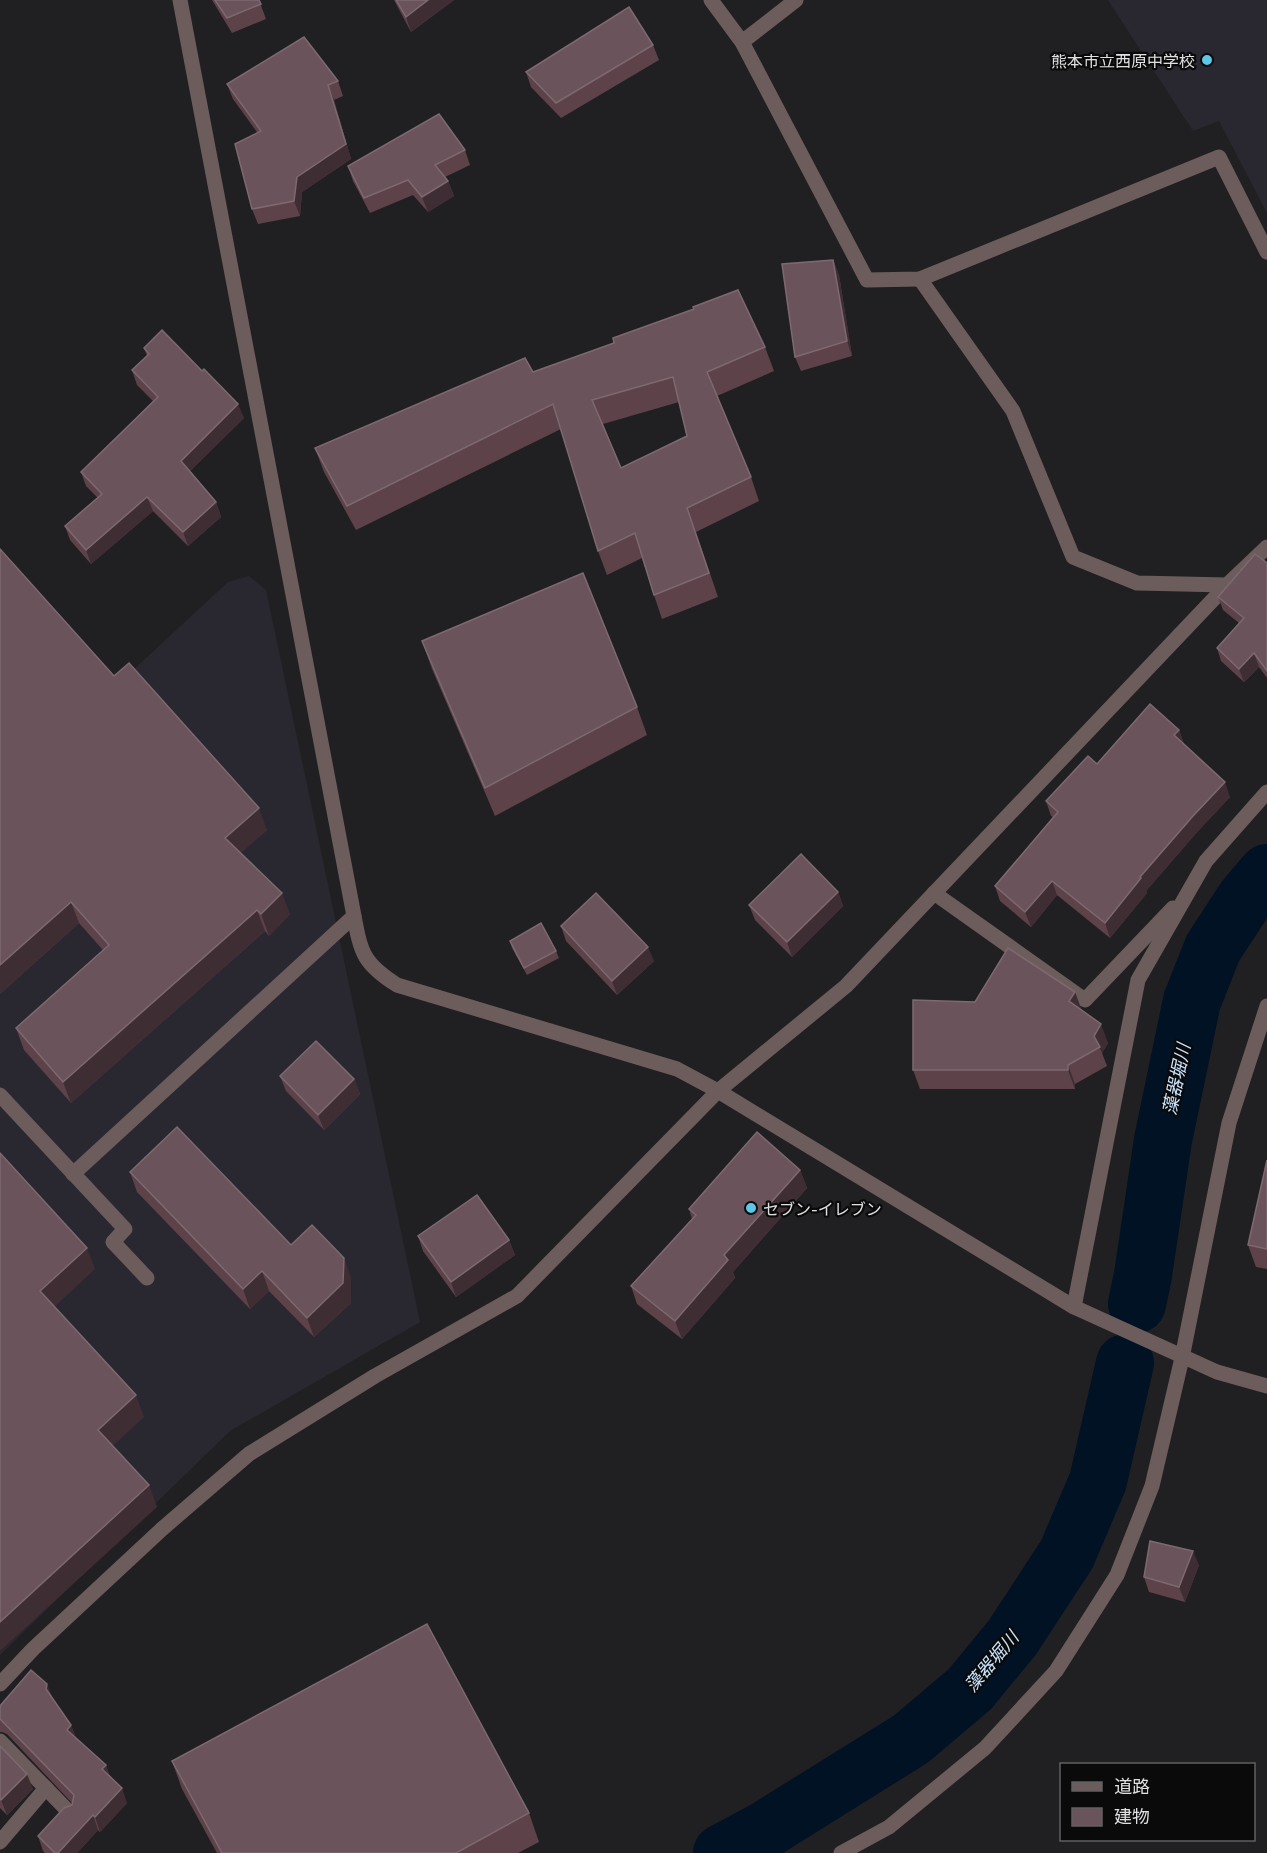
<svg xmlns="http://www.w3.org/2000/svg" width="1267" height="1853" font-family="Commissioner,'Noto Sans JP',sans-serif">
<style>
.built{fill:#292830}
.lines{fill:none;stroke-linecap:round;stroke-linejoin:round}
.river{stroke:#011224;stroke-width:58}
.service{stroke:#6c5d5c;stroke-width:15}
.minor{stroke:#6c5d5c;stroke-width:15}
.tertiary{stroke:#6c5d5c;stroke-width:15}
.wall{fill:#5d424a;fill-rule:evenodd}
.shaded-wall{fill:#3f2d34}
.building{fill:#6b535b;stroke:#7d6970;stroke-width:1.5;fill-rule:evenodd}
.poi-dot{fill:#5ac8e6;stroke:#0a0a0b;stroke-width:2}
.labels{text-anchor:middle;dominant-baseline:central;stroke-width:4.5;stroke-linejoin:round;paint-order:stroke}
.poi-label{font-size:16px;fill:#e0e0e2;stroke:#0a0a0b;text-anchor:end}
.water-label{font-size:18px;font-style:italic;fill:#cbe5ff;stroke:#0a0a0b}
</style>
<rect width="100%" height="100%" fill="#202023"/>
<!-- built -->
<g class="built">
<path d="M1108,0H1267V213L1219,121L1193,131Z"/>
<path d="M0,552L118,684L228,582L249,576L266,590L420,1322L230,1431L0,1655Z"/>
</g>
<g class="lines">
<!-- river -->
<g class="river">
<path d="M1137,1304L1143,1275L1163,1140L1192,1001L1213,948L1245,899L1267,873"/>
<path d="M722,1853L765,1830L911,1739L970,1689L1012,1638L1067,1554L1098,1481L1125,1363"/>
</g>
<!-- service -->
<g class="service">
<path d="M0,1095L125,1229L113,1242L147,1278"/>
<path d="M73,1174L354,916"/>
</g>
<!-- minor -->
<g class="minor">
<path d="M711,0L742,42L867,280L920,279L1219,157L1267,252"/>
<path d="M742,42L796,0"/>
<path d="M920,279L1013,411L1073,557L1137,583L1227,585"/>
<path d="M934,893L1085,1000L1173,908"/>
<path d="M1074,1307L1138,980L1206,861L1267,792"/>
<path d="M0,1684L33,1649L162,1529L249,1454L375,1376L517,1296L718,1091L846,986L1227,585L1267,547"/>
<path d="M0,1741L70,1813"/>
<path d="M0,1842L46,1788"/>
<path d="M841,1853L889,1827L985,1748L1056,1671L1117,1575L1152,1486L1182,1358L1229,1123L1267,1006"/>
</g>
<!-- tertiary -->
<path class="tertiary" d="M180,0L354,916C361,954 364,964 397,985L677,1069L718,1091L1074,1307L1217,1372L1267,1386"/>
</g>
<!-- wall -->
<g class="wall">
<path d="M212,0H259L266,19L232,33Z"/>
<path d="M394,0H454L411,32Z"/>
<path d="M653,45L659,60L561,118L531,87L526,72Z"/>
<path d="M338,81L343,96L334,100L351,159L302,192L300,216L258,224L252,209L257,132L233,99L227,84Z"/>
<path d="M465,150L470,165L445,177L448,181L454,196L428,212L413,195L370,213L353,181L348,166Z"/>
<path d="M833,260L839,275L852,356L801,371L795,357Z"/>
<path d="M765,347L774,371L717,396L751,477L759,501L696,532L718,597L662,619L654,595L642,558L607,575L598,551L561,429L356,530L324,472L315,448L533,372ZM679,402L687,436L621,468L603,424Z"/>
<path d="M144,348L244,418L190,471L216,502L221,517L188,546L153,511L91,564L70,540L65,526L98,498L86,486L81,472L153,401L137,385L132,370L147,356Z"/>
<path d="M1267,563V678L1259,667L1244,682L1221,661L1217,648L1239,623L1223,610L1218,597Z"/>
<path d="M422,641L637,707L647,735L495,816L432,669Z"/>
<path d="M114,676L267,830L240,853L290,914L269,936L265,931L71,1103L24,1050L16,1028L103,950L79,923L0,994Z"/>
<path d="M1179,730L1184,744L1230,797L1198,831L1146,891L1147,893L1110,938L1057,895L1031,927L1000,901L995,886L1053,817L1051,816L1046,801L1097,764Z"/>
<path d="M838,892L843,906L792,957L755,920L749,905Z"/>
<path d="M561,926L654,961L617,995L566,941Z"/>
<path d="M510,941L556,951L559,958L527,975L512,948Z"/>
<path d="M1075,992L1081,1009L1108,1043L1102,1053L1107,1066L1075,1084V1089H920L913,1070L975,1002Z"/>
<path d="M280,1076L354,1079L360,1094L324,1130L286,1091Z"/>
<path d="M1267,1160V1269L1256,1267L1248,1245Z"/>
<path d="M800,1170L807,1188L733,1272L735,1278L682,1339L637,1304L631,1286L692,1219L689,1209Z"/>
<path d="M130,1172L291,1245L351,1278V1303L314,1337L269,1291L250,1309L137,1192Z"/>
<path d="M418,1236L509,1240L515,1255L456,1297L423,1251Z"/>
<path d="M1199,1565L1185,1602L1149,1592L1144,1577Z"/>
<path d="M53,1699L71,1725L76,1738L106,1765L110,1777L127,1803L100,1832L98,1830L77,1853H45L43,1851L38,1836L72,1805V1803L7,1734L2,1732H0V1706Z"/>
<path d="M0,1746L33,1789L7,1815L0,1808Z"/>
<path d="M172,1761L529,1813L539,1842L518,1853H217L182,1789Z"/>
</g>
<!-- shaded-wall -->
<g class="shaded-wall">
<path d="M428,0H454L411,32L406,17Z"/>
<path d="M328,85L334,100L351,159L302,192L300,216L294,201L297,177Z"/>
<path d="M448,181L454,196L428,212L422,197Z"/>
<path d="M833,260L839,275L852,356L847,341Z"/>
<path d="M238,404L244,418L186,475L181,461Z"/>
<path d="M147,497L153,511L91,564L86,550Z"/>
<path d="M216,502L221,517L188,546L183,532Z"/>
<path d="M1254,653L1259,667L1244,682L1239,669Z"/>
<path d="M1179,730L1184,744L1174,735Z"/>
<path d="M1225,782L1230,797L1198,831L1146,891L1147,893L1110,938L1105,923L1140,877L1193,816Z"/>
<path d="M259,808L267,830L233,860L225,838Z"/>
<path d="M1052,881L1057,895L1031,927L1025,912Z"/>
<path d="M838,892L843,906L792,957L787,942Z"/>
<path d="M282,893L290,914L269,936L261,914Z"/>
<path d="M71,902L79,923L0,994V965Z"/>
<path d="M257,910L265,931L71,1103L63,1082Z"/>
<path d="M648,947L654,961L617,995L612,981Z"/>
<path d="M1075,992L1082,1011L1069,1001Z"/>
<path d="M1101,1024L1108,1043L1102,1053L1094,1036Z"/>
<path d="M1068,1065L1075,1084V1089L1068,1070Z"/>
<path d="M354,1079L360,1094L324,1130L318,1115Z"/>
<path d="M800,1170L807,1188L733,1272L735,1278L682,1339L675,1321L724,1255Z"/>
<path d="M509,1240L515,1255L456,1297L451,1282Z"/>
<path d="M87,1248L95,1269L48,1313L40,1291Z"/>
<path d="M344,1258L351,1278V1303L314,1337L307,1318Z"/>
<path d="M262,1271L269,1291L250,1309L243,1289Z"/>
<path d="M136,1395L144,1417L106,1452L98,1430Z"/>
<path d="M149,1485L157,1507L0,1651V1622Z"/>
<path d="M1193,1551L1199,1565L1185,1602L1179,1587Z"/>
<path d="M47,1684L53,1699L46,1689Z"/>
<path d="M71,1725L77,1740L67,1730Z"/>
<path d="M106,1765L111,1780L102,1769Z"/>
<path d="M27,1774L33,1789L7,1815L1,1800Z"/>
<path d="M122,1788L127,1803L100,1832L95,1817Z"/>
<path d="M93,1815L98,1830L77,1853H58Z"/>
</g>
<!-- building -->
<g class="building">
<path d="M215,0H259L261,4L227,18Z"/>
<path d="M396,0H428L406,17Z"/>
<path d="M629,7L653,45L556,103L526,72Z"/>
<path d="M304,37L338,81L328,85L346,144L297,177L294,201L252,209L235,144L261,131L227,84Z"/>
<path d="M439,114L465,150L435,165L448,181L422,197L408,180L364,198L348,166Z"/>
<path d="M833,260L847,341L795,357L782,264Z"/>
<path d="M738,290L765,347L707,372L751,477L687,508L709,573L654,595L635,533L598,551L553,404L347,506L315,448L525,358L533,372L614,343L613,338L694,309L693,307ZM673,377L687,436L621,468L592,400Z"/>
<path d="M162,330L202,371L204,369L238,404L181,461L216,502L183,532L147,497L86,550L65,526L102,494L81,472L158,397L132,370L149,354L144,348Z"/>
<path d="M0,549L114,676L129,663L259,808L225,838L282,893L261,914L257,910L63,1082L16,1028L109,945L71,902L0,965Z"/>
<path d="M1255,554L1267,563V671L1254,653L1239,669L1217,648L1244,618L1218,597Z"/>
<path d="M583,573L637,707L485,788L422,641Z"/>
<path d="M1150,704L1179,730L1174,735L1225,782L1193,816L1140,877L1141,878L1105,923L1052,881L1025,912L995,886L1058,812L1046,801L1088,756L1097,764Z"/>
<path d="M801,854L838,892L787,942L749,905Z"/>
<path d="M596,893L648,947L612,981L561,926Z"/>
<path d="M541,923L556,951L524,968L510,941Z"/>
<path d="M1008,948L1075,992L1069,1001L1101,1024L1094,1036L1100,1047L1068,1065V1070H913V1000L975,1002Z"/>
<path d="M316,1041L354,1079L318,1115L280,1076Z"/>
<path d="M177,1127L291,1245L312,1225L344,1258L343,1283L307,1318L262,1271L243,1289L130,1172Z"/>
<path d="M757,1132L800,1170L724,1255L728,1260L675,1321L631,1286L696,1215L689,1209Z"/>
<path d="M0,1153L87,1248L40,1291L136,1395L98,1430L149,1485L0,1622Z"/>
<path d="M1267,1160V1249L1248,1245Z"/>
<path d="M477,1195L509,1240L451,1282L418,1236Z"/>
<path d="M1150,1541L1193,1551L1179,1587L1144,1577Z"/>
<path d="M427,1624L529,1813L456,1853H222L172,1761Z"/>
<path d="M31,1670L47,1684L46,1689L71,1725L67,1730L106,1765L102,1769L122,1788L95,1817L93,1815L58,1853H55L38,1836L64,1808L72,1805L74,1795L0,1719V1706Z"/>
<path d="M0,1746L27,1774L1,1800L0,1799Z"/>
</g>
<!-- markers -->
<g class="poi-dot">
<circle cx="1207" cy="60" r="6"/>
<circle cx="751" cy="1208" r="6"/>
</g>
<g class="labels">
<!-- poi labels -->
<g class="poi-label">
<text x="1195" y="60">熊本市立西原中学校</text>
<text x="763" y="1208" text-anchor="start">セブン-イレブン</text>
</g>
<!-- water labels -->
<g class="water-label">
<text transform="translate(1176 1079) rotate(-78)">藻器堀川</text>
<text transform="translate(991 1661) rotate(-50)">藻器堀川</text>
</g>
</g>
<!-- legend -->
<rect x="1060" y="1763" width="195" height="78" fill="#0a0a0b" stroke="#606061" stroke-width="1.5"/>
<rect x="1072" y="1782" width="30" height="9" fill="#6c5d5c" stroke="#606061" stroke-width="1.5"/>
<text x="1114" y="1793" font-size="18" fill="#e0e0e2">道路</text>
<rect x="1072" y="1808" width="30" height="18" fill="#6b535b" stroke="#606061" stroke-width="1.5"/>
<text x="1114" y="1823" font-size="18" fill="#e0e0e2">建物</text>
</svg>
